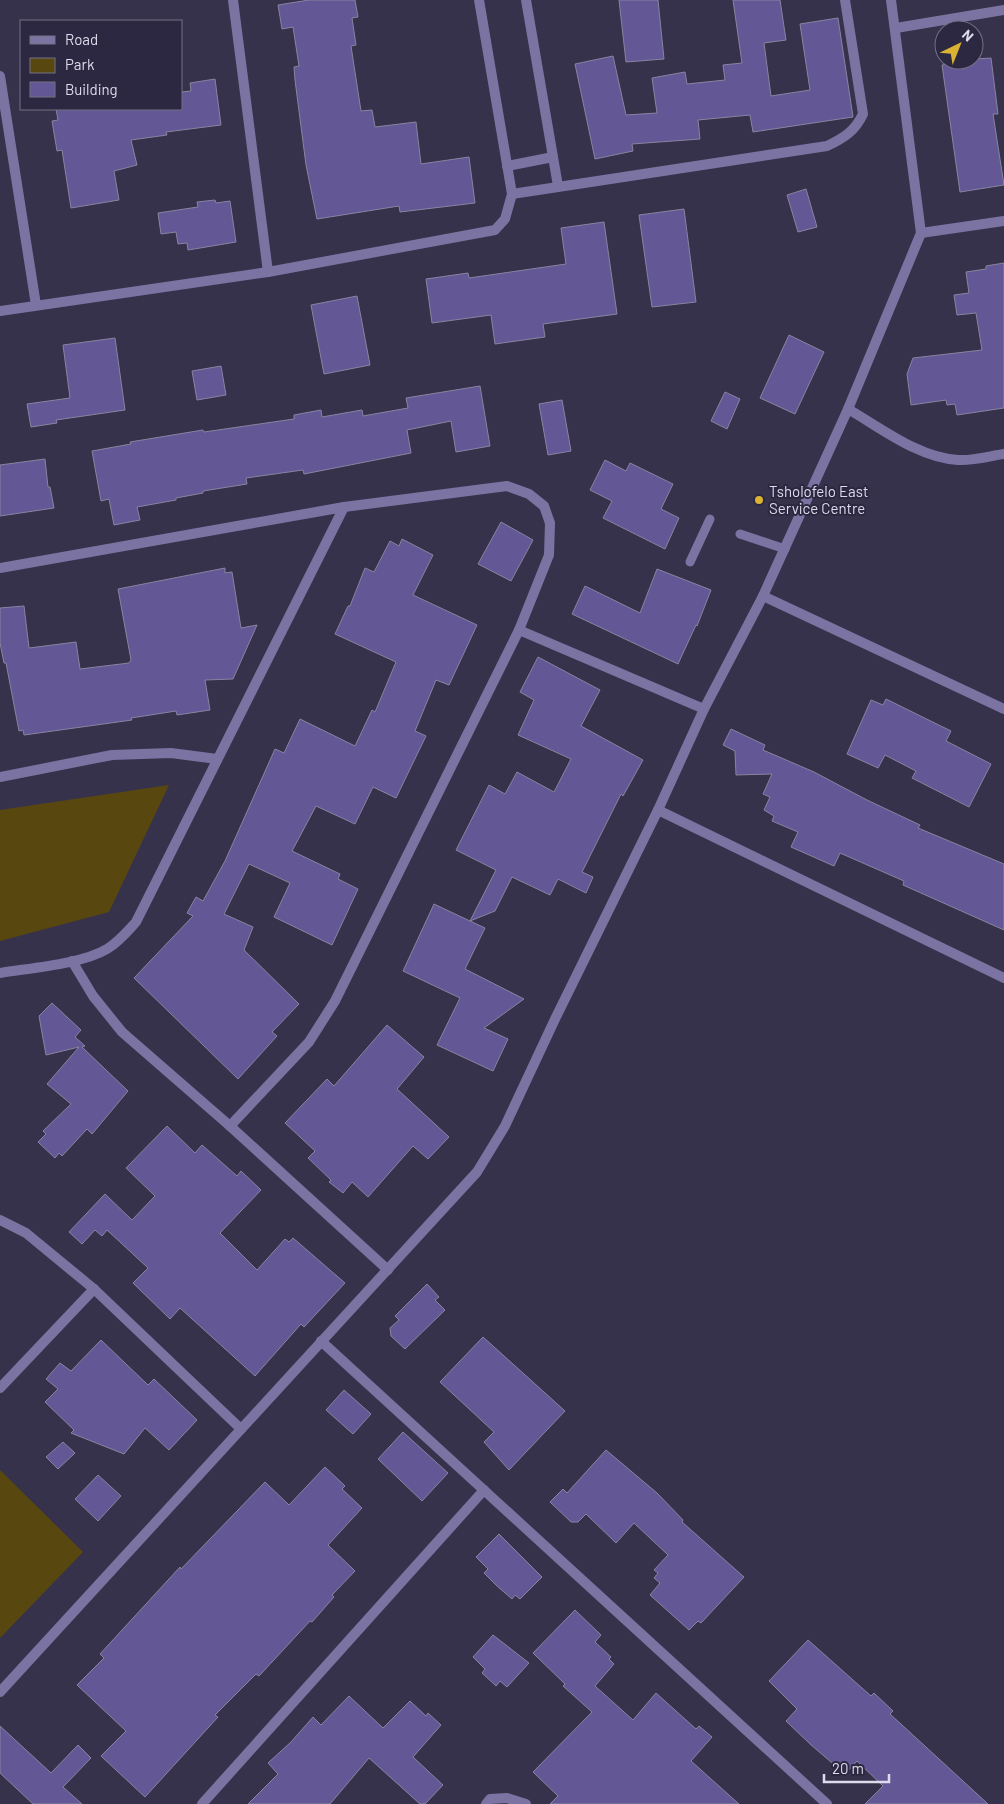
<svg xmlns="http://www.w3.org/2000/svg" width="1004" height="1804" font-family="Barlow,sans-serif">
<style>
.green{fill:#594710}
.building{fill:#635895;stroke:#8884a1}
.lines{fill:none;stroke-linecap:round;stroke-linejoin:round}
.service{stroke:#7b74a2;stroke-width:9}
.minor{stroke:#7b74a2;stroke-width:10}
.poi-dot{fill:#dbb333;stroke:#2c2841;stroke-width:2}
.labels{text-anchor:middle;dominant-baseline:central;stroke-width:4;stroke-linejoin:round;paint-order:stroke}
.poi-label{font-size:15px;fill:#dedcec;stroke:#2c2841;text-anchor:start}
</style>
<rect width="100%" height="100%" fill="#36324b"/>
<!-- green -->
<g class="green">
<path d="M169,785L109,912L0,941V810Z"/>
<path d="M0,1470L83,1552L0,1638Z"/>
</g>
<!-- building -->
<g class="building">
<path d="M309,0H355L358,17L352,18L356,45L351,46L361,111L372,110L375,127L416,122L421,164L469,157L475,203L400,212L399,206L317,219L306,165L295,80L294,67L299,66L293,27L282,29L278,5Z"/>
<path d="M619,0H658L664,59L626,62Z"/>
<path d="M733,0H780L786,40L764,43L771,96L810,90L800,24L838,18L853,117L753,132L750,115L698,120L700,139L632,144L633,151L595,159L575,64L613,56L626,115L657,113L652,78L685,72L687,84L725,80L723,65L742,63Z"/>
<path d="M991,58L998,114H993L1004,185L960,192L942,65L959,62V60Z"/>
<path d="M215,79L221,125L166,132L167,135L131,140L137,165L114,171L119,200L71,208L62,150L57,151L52,121L58,120L56,109H181V92L191,91L190,83Z"/>
<path d="M806,189L817,227L798,232L787,195Z"/>
<path d="M215,200L216,203L230,201L236,242L188,250L187,243L178,244L176,232L161,234L158,213L198,207L197,202Z"/>
<path d="M684,209L696,302L652,307L639,215Z"/>
<path d="M604,222L617,314L543,324L545,337L495,344L491,315L432,323L426,279L468,273L469,278L566,264L561,228Z"/>
<path d="M1004,263V408L957,415L955,404L947,405L946,400L911,405L907,374L913,358L982,350L976,313L957,315L954,295L969,293L966,272L986,269V266Z"/>
<path d="M357,296L370,365L324,374L311,305Z"/>
<path d="M789,335L824,352L795,414L760,398Z"/>
<path d="M115,338L125,410L56,420L57,423L31,427L27,404L70,398L63,345Z"/>
<path d="M221,366L226,395L197,400L192,371Z"/>
<path d="M480,386L490,446L456,452L451,421L407,430L411,453L304,474L303,470L246,478L247,484L203,491V493L176,498V500L137,507L140,520L114,525L109,499L101,501L92,451L131,444L130,442L203,430L204,432L294,419V415L321,410L322,417L362,410L363,416L408,408L406,398Z"/>
<path d="M725,392L740,399L727,429L711,421Z"/>
<path d="M562,400L571,451L548,455L539,404Z"/>
<path d="M45,459L48,487H50L54,508L0,516V465Z"/>
<path d="M605,460L626,471L630,463L673,484L661,509L679,518L665,549L603,518L612,501L590,490Z"/>
<path d="M501,522L533,540L511,581L478,564Z"/>
<path d="M402,539L433,555L413,595L477,625L449,685L436,680L415,731L426,736L396,798L373,787L355,824L316,806L292,851L340,874L338,879L358,889L332,945L274,917L290,883L249,864L224,914L253,927L244,950L299,1004L272,1032L277,1036L238,1079L134,978L193,916L187,913L196,897L203,901L225,861L275,749L284,753L300,719L355,746L372,710L375,712L396,662L335,634L348,606H350L365,568L374,572L390,541L399,546Z"/>
<path d="M225,568V573L232,572L241,628L257,625L233,679L205,680L210,710L177,715L176,711L131,718L132,720L24,735L23,730L19,731L6,663H4L0,643V608L24,606L29,648L76,642L80,669L129,663L131,660L118,589Z"/>
<path d="M657,569L711,590L697,626L696,625L678,664L572,614L585,586L640,613Z"/>
<path d="M538,657L600,690L581,726L643,760L623,796L621,794L582,872L593,877L586,893L558,879L550,895L512,877L495,911L470,921L485,928L465,969L524,999L484,1028L508,1039L493,1071L437,1045L460,998L403,971L434,904L470,921L496,870L456,850L489,785L505,794L517,772L554,792L571,759L518,735L534,700L520,692Z"/>
<path d="M886,699L951,731L946,741L991,764L969,807L912,778L916,771L885,755L878,768L847,754L871,700L883,705Z"/>
<path d="M731,729L765,745L763,750L814,772L867,800L920,825L918,828L1004,864V930L903,885L904,881L840,853L834,866L791,847L798,832L772,821L774,816L764,810L770,797L763,794L772,774L736,775L735,751L723,745Z"/>
<path d="M52,1003L81,1030L75,1037L85,1046L82,1047L128,1091L92,1134L87,1129L62,1156L59,1153L55,1158L38,1142L46,1134L43,1131L71,1104L47,1084L79,1047L46,1055L39,1016Z"/>
<path d="M387,1025L424,1057L397,1089L449,1137L428,1159L413,1146L368,1197L352,1182L343,1193L329,1182L331,1180L308,1158L315,1151L285,1123L327,1079L334,1086Z"/>
<path d="M167,1126L195,1153L202,1145L237,1176L241,1171L261,1190L220,1233L257,1270L285,1239L289,1242L293,1238L345,1283L304,1327L301,1324L255,1376L180,1308L170,1319L133,1283L148,1268L107,1230L102,1236L95,1230L82,1244L69,1232L105,1194L132,1220L155,1196L126,1168Z"/>
<path d="M427,1284L439,1297L435,1300L445,1310L405,1349L391,1336L390,1328L399,1320L395,1316Z"/>
<path d="M483,1337L565,1411L509,1470L484,1442L494,1432L440,1382Z"/>
<path d="M101,1340L148,1385L154,1379L197,1420L169,1450L145,1428L124,1454L71,1433L74,1430L45,1402L58,1389L46,1379L60,1363L71,1371Z"/>
<path d="M344,1390L371,1414L353,1434L326,1410Z"/>
<path d="M403,1432L448,1473L422,1501L378,1459Z"/>
<path d="M63,1442L75,1453L58,1469L46,1457Z"/>
<path d="M606,1450L657,1493L683,1520L682,1522L744,1577L701,1623L698,1621L689,1630L650,1595L660,1583L654,1578L658,1573L654,1570L668,1555L634,1523L616,1543L586,1514L578,1522H571L550,1502L563,1489L567,1493Z"/>
<path d="M325,1467L345,1486L342,1489L362,1508L328,1545L355,1571L332,1595L334,1597L312,1622L310,1621L259,1676L256,1674L215,1715L218,1717L145,1797L101,1756L126,1731L77,1685L104,1658L100,1654L180,1567L181,1569L265,1482L289,1505Z"/>
<path d="M98,1475L121,1496L98,1521L75,1499Z"/>
<path d="M499,1534L542,1577L520,1599L515,1595L512,1599L497,1586L484,1573L488,1569L476,1557Z"/>
<path d="M575,1610L601,1635L595,1642L611,1657L609,1659L614,1664L595,1686L633,1720L656,1693L696,1729L699,1726L712,1737L691,1761L739,1804H550L558,1796L533,1772L592,1712L563,1686L565,1684L533,1653Z"/>
<path d="M493,1635L529,1663L507,1687L500,1681L496,1686L482,1673L485,1669L473,1657Z"/>
<path d="M808,1640L871,1696L874,1693L893,1711L890,1714L988,1804H865L883,1786L857,1761L845,1774L810,1744L786,1721L797,1709L769,1681Z"/>
<path d="M349,1696L383,1728L410,1701L426,1716L428,1713L441,1725L413,1757L443,1785L425,1804H420L369,1758L330,1804H248L278,1774L268,1763L291,1742L313,1717L321,1725Z"/>
<path d="M0,1726L51,1773L78,1745L91,1758L63,1787L82,1804H33L0,1773Z"/>
</g>
<g class="lines">
<!-- service -->
<g class="service">
<path d="M740,534L785,549"/>
<path d="M690,562L710,519"/>
</g>
<!-- minor -->
<g class="minor">
<path d="M233,0L268,272"/>
<path d="M526,0L558,186"/>
<path d="M896,28L1004,10"/>
<path d="M0,76L36,305"/>
<path d="M507,166L553,157"/>
<path d="M512,194L827,146C844,138 855,131 863,114L845,0"/>
<path d="M921,233L1004,221"/>
<path d="M0,311L268,272L495,230L505,219L512,194L479,0"/>
<path d="M848,409C881,428 919,458 958,460C973,461 990,456 1004,454"/>
<path d="M0,568L344,507L507,486L529,494L544,506L550,523L549,555L519,630L335,1001L309,1042L230,1126"/>
<path d="M763,596L1004,709"/>
<path d="M519,630L704,709"/>
<path d="M0,777L112,755L171,753L217,759"/>
<path d="M658,810L1004,978"/>
<path d="M72,961L93,996L122,1032L230,1126L388,1270"/>
<path d="M0,973C30,968 82,964 107,949C119,942 127,932 136,922L344,507"/>
<path d="M0,1220L26,1233L94,1289L241,1429"/>
<path d="M321,1341L827,1804"/>
<path d="M0,1388L94,1289"/>
<path d="M0,1692L477,1172L505,1126L556,1017L658,810L704,709L763,596L848,409L921,233L891,0"/>
<path d="M202,1804L484,1490"/>
<path d="M486,1804L490,1799L507,1798L526,1804"/>
</g>
</g>
<!-- markers -->
<circle class="poi-dot" cx="759" cy="500" r="5"/>
<g class="labels">
<!-- poi labels -->
<g class="poi-label">
<text x="769" y="491">Tsholofelo East<tspan x="769" dy="17">Service Centre</tspan></text>
</g>
</g>
<!-- legend -->
<rect x="20" y="20" width="162" height="90" fill="#2c2841" stroke="#737085"/>
<rect x="30" y="36" width="25" height="8" fill="#7b74a2" stroke="#737085"/>
<text x="65" y="45" font-size="15" fill="#dedcec">Road</text>
<rect x="30" y="58" width="25" height="15" fill="#594710" stroke="#737085"/>
<text x="65" y="70" font-size="15" fill="#dedcec">Park</text>
<rect x="30" y="82" width="25" height="15" fill="#635895" stroke="#737085"/>
<text x="65" y="95" font-size="15" fill="#dedcec">Building</text>
<!-- north arrow -->
<g transform="translate(959 45) rotate(43)"><circle r="24" fill="#2c2841" stroke="#737085"/>
<path d="M0-4L9 19L0 12L-9 19Z" fill="#dbb333"/>
<text y="-8" font-size="14" font-weight="bold" text-anchor="middle" fill="#dedcec">N</text>
</g>
<!-- scale -->
<path d="M824 1774v8h65v-8" fill="none" stroke="#dedcec" stroke-width="2.5"/>
<text x="832" y="1774" font-size="15" fill="#dedcec" stroke="#2c2841" stroke-width="4" paint-order="stroke">20 m</text>
</svg>
